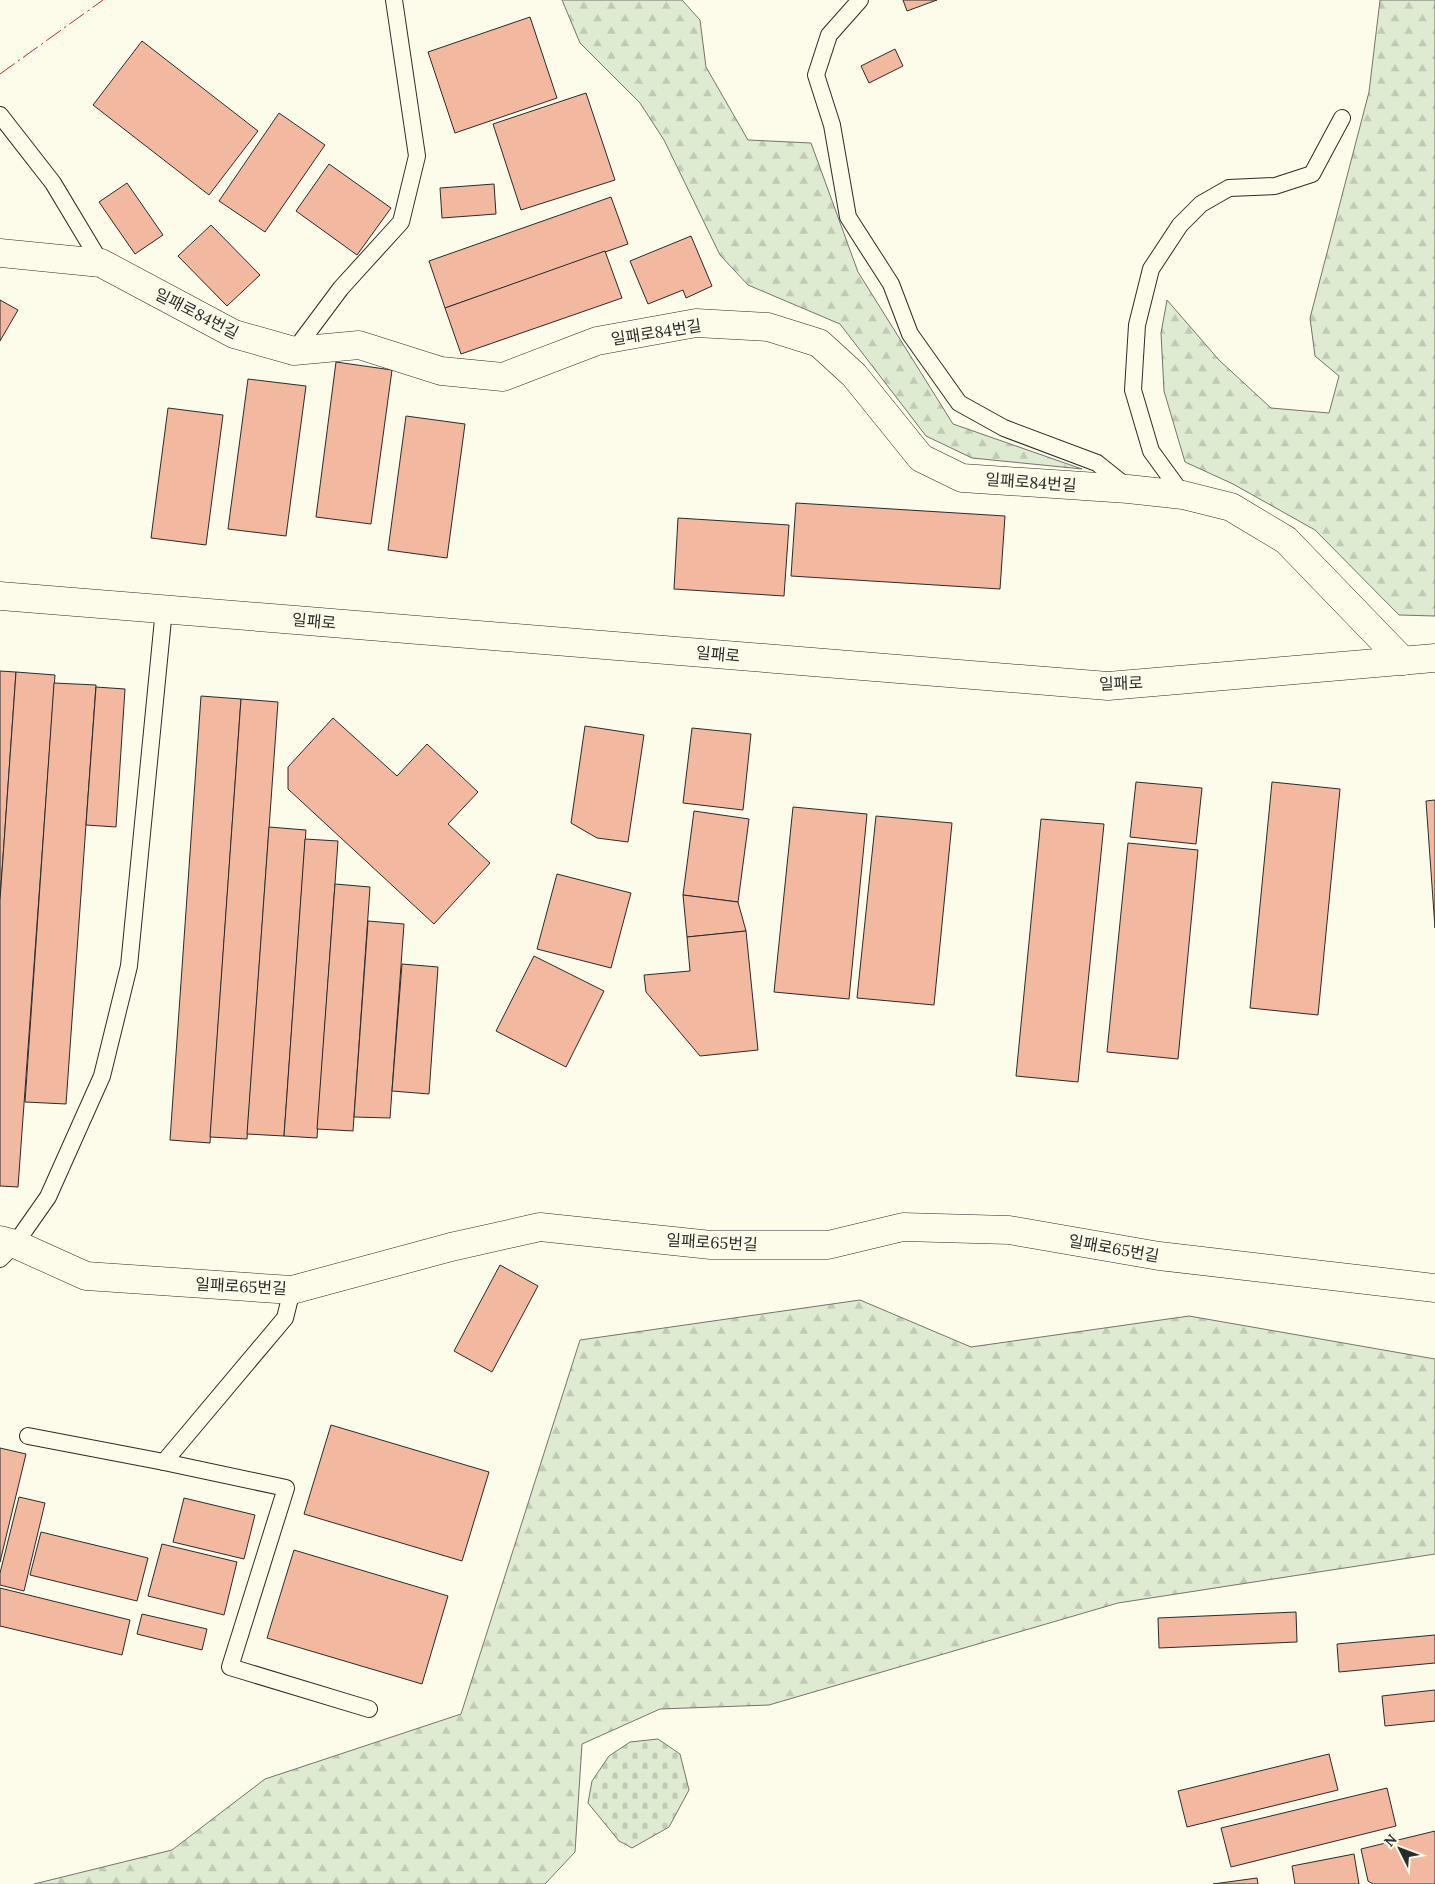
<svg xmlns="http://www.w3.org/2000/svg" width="1435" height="1884" font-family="Lora,'Noto Sans KR',serif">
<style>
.forest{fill:url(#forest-firs);stroke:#74746e}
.cemetery{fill:url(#cemetery-stones);stroke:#74746e}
.building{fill:#f2b8a0;stroke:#2b2b2b}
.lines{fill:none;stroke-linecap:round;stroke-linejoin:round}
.lane-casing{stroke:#2b2b2b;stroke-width:18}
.street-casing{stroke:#2b2b2b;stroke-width:29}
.secondary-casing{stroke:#2b2b2b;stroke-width:29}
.lane{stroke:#fdfbea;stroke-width:16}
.street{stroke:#fdfbea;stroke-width:28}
.secondary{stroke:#fdfbea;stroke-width:28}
.power{stroke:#c62828;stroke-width:1;stroke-dasharray:18 4 2.5 4;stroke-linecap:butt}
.labels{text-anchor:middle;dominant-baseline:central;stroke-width:4;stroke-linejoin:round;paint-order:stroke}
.street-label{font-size:16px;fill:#2b2b2b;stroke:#fdfbea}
</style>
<defs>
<pattern id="forest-firs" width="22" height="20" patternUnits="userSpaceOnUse" patternTransform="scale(1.25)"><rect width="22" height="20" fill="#deebd1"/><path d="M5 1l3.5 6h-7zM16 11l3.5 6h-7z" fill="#bfcab4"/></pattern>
<pattern id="cemetery-stones" width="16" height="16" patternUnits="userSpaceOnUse" patternTransform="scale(1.25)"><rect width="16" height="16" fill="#deebd1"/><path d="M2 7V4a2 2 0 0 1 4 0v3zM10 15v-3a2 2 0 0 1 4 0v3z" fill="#bfcab4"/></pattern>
</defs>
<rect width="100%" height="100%" fill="#fdfbea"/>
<!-- forest -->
<g class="forest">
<path d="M562,0H682L700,20L706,67L748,140L811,143L858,272L953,424L1082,469L972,458L926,436L840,324L748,285L720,255L664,140L640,103L580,43Z"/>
<path d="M1380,0H1435V616L1399,615L1315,530L1233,484L1185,462L1164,391L1161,333L1167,300L1219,360L1271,408L1329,413L1339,376L1315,356L1310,318L1369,92Z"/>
<path d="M860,1300L971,1347L1189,1316L1435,1359V1554L1118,1603L769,1705L660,1709L582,1744L575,1852L545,1884H34L172,1850L265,1779L461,1714L580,1340Z"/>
</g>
<!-- cemetery -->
<path class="cemetery" d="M658,1739L680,1754L689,1790L669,1827L632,1848L619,1841L588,1803L592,1781L609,1756L630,1742Z"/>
<!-- building -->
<g class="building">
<path d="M903,0H937L907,11Z"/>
<path d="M530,17L557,98L455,133L428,52Z"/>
<path d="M142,41L258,131L209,195L93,105Z"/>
<path d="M895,49L903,66L869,83L861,66Z"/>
<path d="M586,93L615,180L521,210L493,124Z"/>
<path d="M279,113L325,145L265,232L219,201Z"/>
<path d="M329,164L391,208L357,255L296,211Z"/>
<path d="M127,183L163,235L135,254L99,202Z"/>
<path d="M494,184L496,214L442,218L440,188Z"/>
<path d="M611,197L628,244L445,308L429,261Z"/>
<path d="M211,225L260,275L227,306L178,256Z"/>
<path d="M691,236L712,286L686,298L683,290L648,304L630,261Z"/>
<path d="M605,251L622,298L461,354L445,308Z"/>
<path d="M0,300L18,310L0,341Z"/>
<path d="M336,362L392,370L371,524L316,517Z"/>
<path d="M248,379L306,386L286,536L228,529Z"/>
<path d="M168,408L223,415L206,545L151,538Z"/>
<path d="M406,416L465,424L447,558L388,550Z"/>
<path d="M796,503L1005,516L1000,589L791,576Z"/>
<path d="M678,518L789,525L784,596L674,589Z"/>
<path d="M0,671L16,672L0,900Z"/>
<path d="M16,672L55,675L18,1187L0,1186V900Z"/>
<path d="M54,683L96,685L66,1104L25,1102Z"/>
<path d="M96,687L125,689L116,827L86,825Z"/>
<path d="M201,696L241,699L210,1143L170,1140Z"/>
<path d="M241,699L278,702L247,1139L210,1137Z"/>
<path d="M333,718L397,776L427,744L478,792L448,824L490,863L434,924L288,789V767Z"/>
<path d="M585,726L644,735L628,842L597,838L571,823Z"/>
<path d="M692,728L751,734L743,810L683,803Z"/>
<path d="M1136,782L1202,788L1196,844L1130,837Z"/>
<path d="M1272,782L1340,789L1318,1015L1250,1008Z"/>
<path d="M1435,800V928L1426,801Z"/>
<path d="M793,807L867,814L849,999L774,992Z"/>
<path d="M694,811L749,819L738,902L683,895Z"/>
<path d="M876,816L952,823L934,1005L857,998Z"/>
<path d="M1041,819L1104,824L1078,1082L1016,1076Z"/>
<path d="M269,827L306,830L284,1136L247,1134Z"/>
<path d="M305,839L338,841L317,1138L284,1136Z"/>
<path d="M1128,843L1198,850L1178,1059L1107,1052Z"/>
<path d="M557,874L631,893L611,968L537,949Z"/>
<path d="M335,884L370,887L353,1131L317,1129Z"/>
<path d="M683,895L738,902L746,931L687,937Z"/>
<path d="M368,921L404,924L390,1118L354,1117Z"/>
<path d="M746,931L758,1050L700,1056L646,992L644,975L690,971L687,937Z"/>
<path d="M534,956L604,991L566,1067L496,1031Z"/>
<path d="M402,964L438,967L429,1094L392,1091Z"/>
<path d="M500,1265L538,1286L492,1372L454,1351Z"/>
<path d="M331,1425L489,1472L462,1561L304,1514Z"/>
<path d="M0,1448L26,1454L0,1562Z"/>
<path d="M19,1497L45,1503L24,1591L0,1585V1573Z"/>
<path d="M184,1498L255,1515L244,1559L173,1542Z"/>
<path d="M41,1532L148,1558L137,1601L30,1575Z"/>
<path d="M162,1544L237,1562L224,1615L148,1596Z"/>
<path d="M294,1550L448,1596L422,1684L267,1638Z"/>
<path d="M0,1588L130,1620L122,1655L0,1626Z"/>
<path d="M1296,1612L1297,1642L1159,1648L1158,1618Z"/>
<path d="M142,1614L207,1629L202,1650L137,1634Z"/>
<path d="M1435,1635V1663L1339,1672L1337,1644Z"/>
<path d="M1435,1690V1721L1385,1726L1382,1696Z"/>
<path d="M1329,1754L1338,1790L1187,1827L1178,1791Z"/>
<path d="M1387,1788L1396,1826L1231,1867L1221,1828Z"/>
<path d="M1435,1831V1884H1373L1368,1881L1361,1849Z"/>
<path d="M1354,1854L1359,1884H1295L1292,1866Z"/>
<path d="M1257,1878L1258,1884H1213Z"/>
</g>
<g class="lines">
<defs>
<g id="lane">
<path d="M860,0L829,35L816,75L832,125L848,217L891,284L910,334L959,403L1004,428L1097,463L1127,487"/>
<path d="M0,115L53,183L101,263"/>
<path d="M294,351L341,288L401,222L417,156L394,0"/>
<path d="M1183,495L1151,451L1133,390L1137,325L1151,269L1180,225L1201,204L1229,188L1275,186L1312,174L1342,118"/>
<path d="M0,1259L15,1244L48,1197L102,1076L129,966L164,609"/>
<path d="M28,1436L164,1462L285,1318L292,1290"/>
<path d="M164,1462L286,1488L230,1667L369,1709"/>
</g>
<g id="street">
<path d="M0,253L101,263L234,334L294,351L359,345L441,371L503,377L597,341L696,323L768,327L819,343L854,375L921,458L962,478L1128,489L1183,495L1231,507L1286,540L1403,661"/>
<path d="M0,1240L15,1244L86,1276L292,1290L451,1247L540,1227L711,1245H828L903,1227L1009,1230L1159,1256L1435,1288"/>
</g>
<path id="secondary" d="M0,596L1108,686L1435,658"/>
</defs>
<!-- lane casing -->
<use href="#lane" class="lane-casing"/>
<!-- street casing -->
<use href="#street" class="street-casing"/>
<!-- secondary casing -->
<use href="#secondary" class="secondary-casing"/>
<!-- lane -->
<use href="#lane" class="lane"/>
<!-- street -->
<use href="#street" class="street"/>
<!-- secondary -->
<use href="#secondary" class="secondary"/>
<!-- power -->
<path class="power" d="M0,74L103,0"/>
</g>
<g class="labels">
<!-- street labels -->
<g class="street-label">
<text transform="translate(197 313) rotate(27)">일패로84번길</text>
<text transform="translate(656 332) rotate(-9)">일패로84번길</text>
<text transform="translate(1031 482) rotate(4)">일패로84번길</text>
<text transform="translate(314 621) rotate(5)">일패로</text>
<text transform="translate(718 654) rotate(5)">일패로</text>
<text transform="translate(1121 683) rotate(-2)">일패로</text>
<text transform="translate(712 1242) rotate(3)">일패로65번길</text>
<text transform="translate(1114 1248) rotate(10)">일패로65번길</text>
<text transform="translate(241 1286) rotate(3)">일패로65번길</text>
</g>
</g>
<!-- north arrow -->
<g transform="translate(1400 1849) rotate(312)" stroke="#fdfbea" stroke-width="4" paint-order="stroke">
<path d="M0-4L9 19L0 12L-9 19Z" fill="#2b2b2b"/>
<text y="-8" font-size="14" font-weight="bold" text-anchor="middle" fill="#2b2b2b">N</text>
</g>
</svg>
